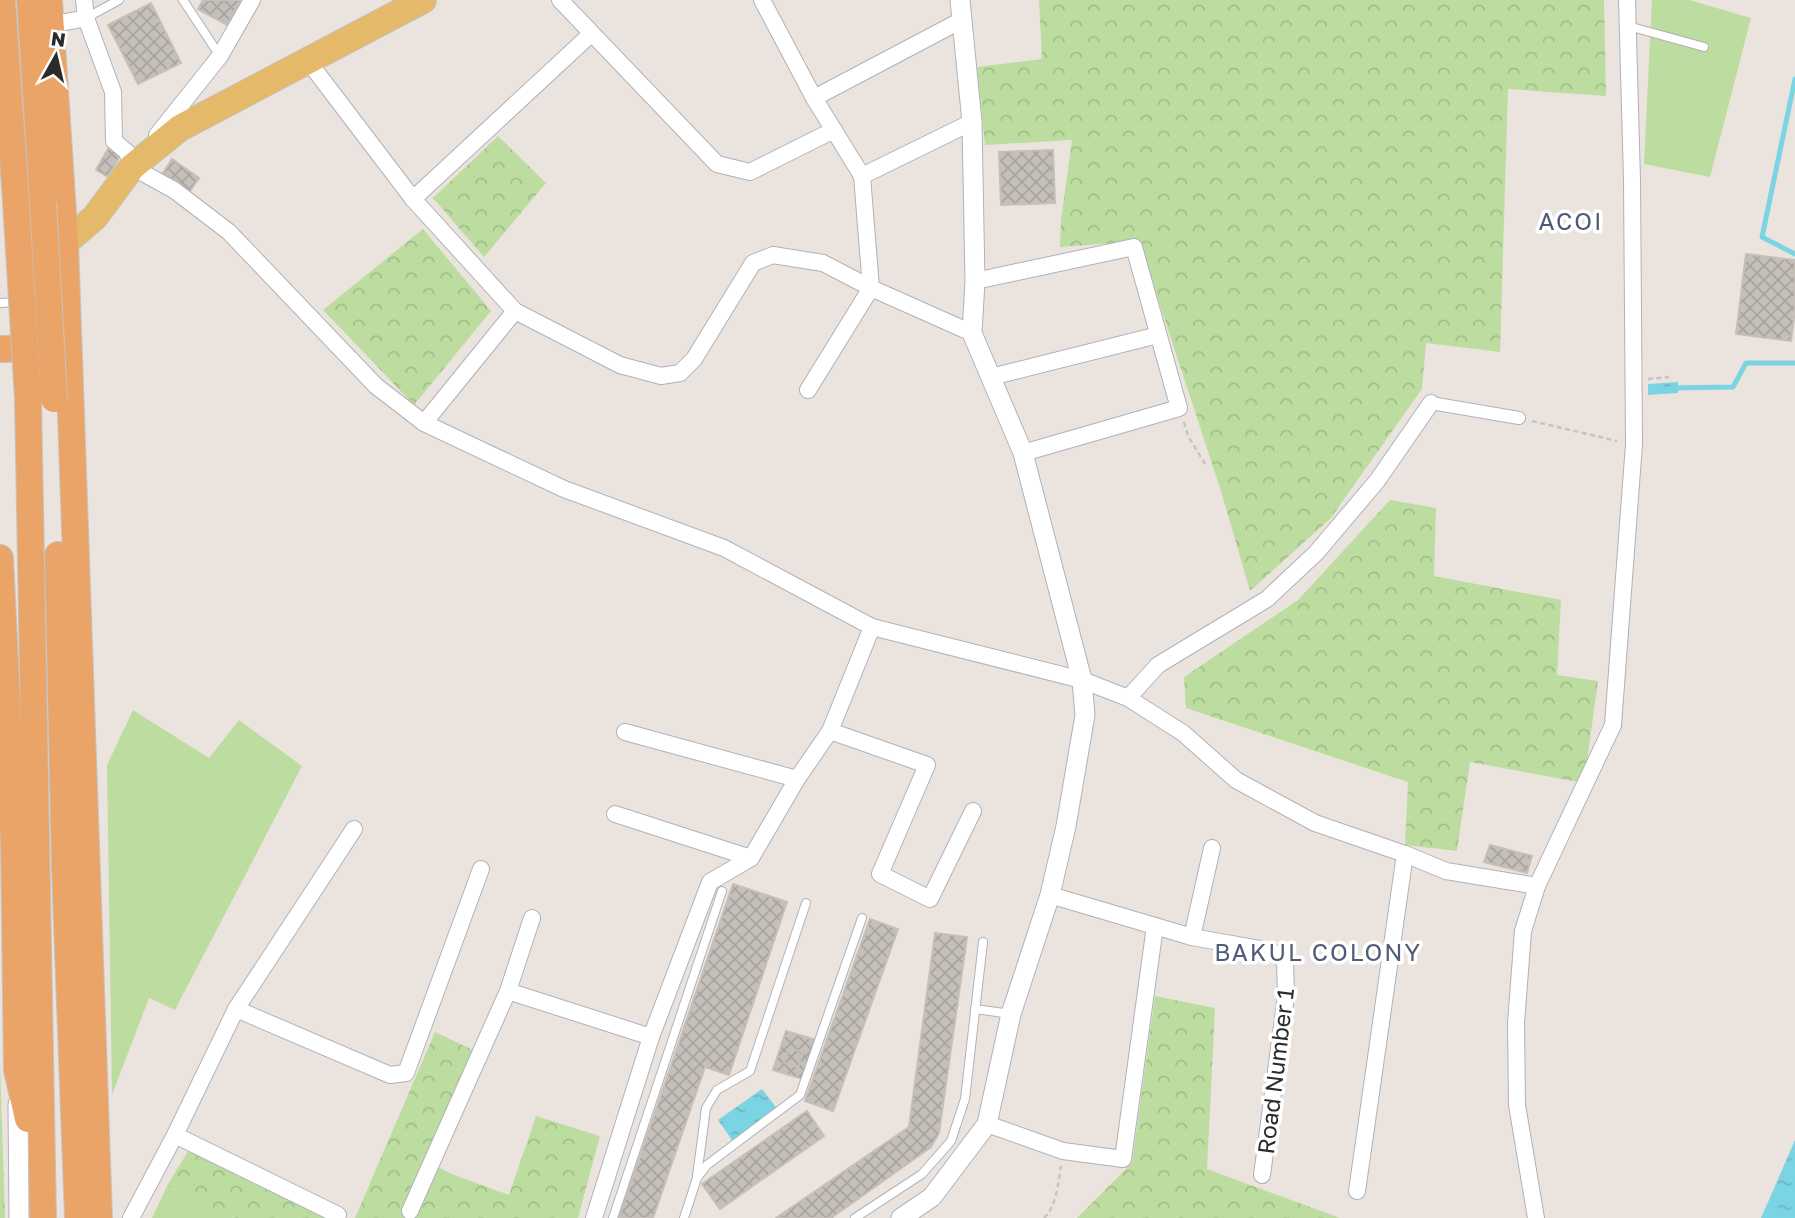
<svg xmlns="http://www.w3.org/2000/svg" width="1795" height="1218" font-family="'Golos Text',sans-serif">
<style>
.grass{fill:#bcdd9f}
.forest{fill:url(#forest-crowns)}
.water{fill:url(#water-ripples)}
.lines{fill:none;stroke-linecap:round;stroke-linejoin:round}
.stream{stroke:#7bd4e3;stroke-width:5}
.building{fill:url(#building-cross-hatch);stroke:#c6bfb8;stroke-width:2}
.service-casing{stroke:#aeb2ba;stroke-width:10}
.pedestrian-casing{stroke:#aeb2ba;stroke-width:14}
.minor-casing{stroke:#aeb2ba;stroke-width:18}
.tertiary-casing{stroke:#aeb2ba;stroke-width:21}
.primary-casing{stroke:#c4c4c4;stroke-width:28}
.trunk-casing{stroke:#c4c4c4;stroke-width:28}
.path{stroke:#c4c4c4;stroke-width:2.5;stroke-dasharray:5 3.5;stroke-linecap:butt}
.service{stroke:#fff;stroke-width:8}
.pedestrian{stroke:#fff;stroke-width:12}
.minor{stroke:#fff;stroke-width:16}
.tertiary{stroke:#fff;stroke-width:19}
.primary{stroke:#e4b96a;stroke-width:26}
.trunk{stroke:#eaa468;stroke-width:26}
.trunk-bridge-casing{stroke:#c4c4c4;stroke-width:28;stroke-linecap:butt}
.trunk-bridge{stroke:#eaa468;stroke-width:26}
.labels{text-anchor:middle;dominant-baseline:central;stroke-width:7;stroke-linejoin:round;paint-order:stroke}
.street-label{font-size:23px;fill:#2b2b2b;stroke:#fff}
.neighbourhood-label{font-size:24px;letter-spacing:2px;fill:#4f5b77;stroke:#fff}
</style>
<defs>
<pattern id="forest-crowns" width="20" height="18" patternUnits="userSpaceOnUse" patternTransform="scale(1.75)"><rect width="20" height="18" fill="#bcdd9f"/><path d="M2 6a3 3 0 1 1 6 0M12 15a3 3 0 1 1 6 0" fill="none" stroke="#a2be89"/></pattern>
<pattern id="water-ripples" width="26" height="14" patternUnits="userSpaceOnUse" patternTransform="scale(1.75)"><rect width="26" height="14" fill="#7bd4e3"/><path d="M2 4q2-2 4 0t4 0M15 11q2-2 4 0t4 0" fill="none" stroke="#6ab6c3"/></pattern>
<pattern id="building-cross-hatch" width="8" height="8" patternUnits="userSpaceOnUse" patternTransform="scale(1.75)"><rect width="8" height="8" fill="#c4bfb9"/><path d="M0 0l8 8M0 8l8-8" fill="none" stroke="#a9a49f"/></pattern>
</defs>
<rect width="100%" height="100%" fill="#ebe4de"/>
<!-- grass -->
<g class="grass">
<path d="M1652,0H1689L1751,18L1710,177L1644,164Z"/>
<path d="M133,710L209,758L239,720L302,766L175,1010L149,998L112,1095L107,765Z"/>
<path d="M167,1186L235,1218H152Z"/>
</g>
<!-- forest -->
<g class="forest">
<path d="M1039,0H1604L1606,96L1508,89L1500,352L1426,343L1422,389L1330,519L1250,591L1221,491L1139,241L1060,247L1061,220L1072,140L985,145L977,67L1042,59Z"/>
<path d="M498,136L546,183L484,257L433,198Z"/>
<path d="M423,229L491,311L414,405L323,310Z"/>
<path d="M1390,500L1436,508L1434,576L1561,600L1557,675L1598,681L1584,783L1470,762L1457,851L1405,845L1408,782L1186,708L1184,677L1298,600Z"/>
<path d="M1155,996L1215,1008L1207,1169L1340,1218H1077L1132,1163Z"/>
<path d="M435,1032L473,1050L425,1161L454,1175L509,1195L536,1116L600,1136L578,1218H355Z"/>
<path d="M0,1063L5,1218H0Z"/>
<path d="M190,1148L325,1218H235L167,1186Z"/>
</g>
<!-- water -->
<g class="water">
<path d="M1678,382V393L1648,395V384Z"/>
<path d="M762,1089L778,1110L734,1143L718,1120Z"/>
<path d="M1795,1140V1218H1761Z"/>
</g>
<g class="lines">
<!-- stream -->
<g class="stream">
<path d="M1795,79L1762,237L1795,254"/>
<path d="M1672,388L1733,387L1746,363H1795"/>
</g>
</g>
<!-- building -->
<g class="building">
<path d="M203,0H241L227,25L198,9Z"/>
<path d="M151,3L181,63L138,84L108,25Z"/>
<path d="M109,147L121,154L108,177L96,170Z"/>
<path d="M1053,150L1055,203L1001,205L999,152Z"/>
<path d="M172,159L199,178L190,191L163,173Z"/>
<path d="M1746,254L1795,260V310L1791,341L1736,334Z"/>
<path d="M1490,845L1532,856L1527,873L1484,862Z"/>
<path d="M733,884L787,902L729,1075L705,1067L653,1218H619Z"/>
<path d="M870,919L898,929L833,1111L805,1101Z"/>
<path d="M935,933L967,937L939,1133L931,1147L831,1218H776L909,1127Z"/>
<path d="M786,1031L816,1040L803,1079L773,1070Z"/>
<path d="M789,1048L803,1052L798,1067L784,1063Z"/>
<path d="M807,1111L824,1136L720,1209L702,1184Z"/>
</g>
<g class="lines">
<defs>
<g id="service">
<path d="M183,0L220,56"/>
<path d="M86,18L119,0"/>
<path d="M1628,26L1704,47"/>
<path d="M0,303L18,302"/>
<path d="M975,1009L1011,1014"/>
<path d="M697,1176L706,1108L717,1090L750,1071L806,903"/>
<path d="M613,1218L722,891"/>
<path d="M684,1218L697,1178L707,1165L800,1095L862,918"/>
<path d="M855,1218L922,1174L951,1141L965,1099L983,942"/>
</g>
<path id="pedestrian" d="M1431,403L1519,418"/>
<g id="minor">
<path d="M84,0L86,18L113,92L114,141L127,152L132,167L174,190L229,232L376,386L424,423L564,489L724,548L872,627L1082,680L1128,698L1183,733L1236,780L1315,823L1405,854L1446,871L1537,886"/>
<path d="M560,0L717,164L750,172L834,130"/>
<path d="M762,0L814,98L862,176L871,288L972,333"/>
<path d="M51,25L86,18"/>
<path d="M308,61L413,199L515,311L620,365L661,376L680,373L694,359L753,263L773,255L823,263L871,288L808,390"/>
<path d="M814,98L960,21"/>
<path d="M157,135L220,56L252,0"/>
<path d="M862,176L972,122"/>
<path d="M413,199L591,34"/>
<path d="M975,281L1134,247L1179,408L1023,453"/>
<path d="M991,377L1158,335"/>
<path d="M424,423L515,311"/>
<path d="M1128,698L1158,665L1267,599L1316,553L1377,481L1431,403"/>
<path d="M830,731L927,765L880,874L930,899L973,811"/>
<path d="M625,732L797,779"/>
<path d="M615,814L751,858"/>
<path d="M1050,895L1192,937L1271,951L1285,961L1286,996L1262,1175"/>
<path d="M1192,937L1212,848"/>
<path d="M508,991L651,1037"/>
<path d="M236,1009L390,1075L406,1073L481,869"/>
<path d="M987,1124L1063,1151L1123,1159L1155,926"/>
<path d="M175,1135L338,1215"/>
<path d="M1357,1191L1405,854"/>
<path d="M410,1211L508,991L532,918"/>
<path d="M131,1218L175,1135L236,1009L354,829"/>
<path d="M594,1218L651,1037L710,882L751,858L797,779L830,731L872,627"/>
<path d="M1536,1218L1517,1105L1516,1023L1523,931L1537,886L1613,725L1634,444L1632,180L1627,0"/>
</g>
<g id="tertiary">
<path d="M18,1104L19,1218"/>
<path d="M901,1218L932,1197L987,1124L1011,1014L1050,895L1066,826L1085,715L1082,680L1023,453L972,333L975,281L972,122L960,0"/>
</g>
<path id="primary" d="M65,243L95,217L132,167L180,128L423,0"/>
<g id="trunk">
<path d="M2,0L16,202"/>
<path d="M30,0L43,203"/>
<path d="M49,0L65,243L99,1218"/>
<path d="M0,349L46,348"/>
<path d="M28,399L43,1218"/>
<path d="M58,555L65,871L78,1218"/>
<path d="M0,558L14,846L17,1070L28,1119"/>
</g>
</defs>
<!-- service casing -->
<use href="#service" class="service-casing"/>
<!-- pedestrian casing -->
<use href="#pedestrian" class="pedestrian-casing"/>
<!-- minor casing -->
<use href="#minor" class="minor-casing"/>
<!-- tertiary casing -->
<use href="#tertiary" class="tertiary-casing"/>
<!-- primary casing -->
<use href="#primary" class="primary-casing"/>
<!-- trunk casing -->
<use href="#trunk" class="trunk-casing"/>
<!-- path -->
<g class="path">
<path d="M1648,379L1669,377"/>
<path d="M1532,421L1617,441"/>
<path d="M1184,422L1188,436L1207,467"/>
<path d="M1044,1218C1057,1206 1058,1182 1061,1166"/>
</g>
<!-- service -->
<use href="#service" class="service"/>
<!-- pedestrian -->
<use href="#pedestrian" class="pedestrian"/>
<!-- minor -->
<use href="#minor" class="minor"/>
<!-- tertiary -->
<use href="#tertiary" class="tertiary"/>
<!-- primary -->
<use href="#primary" class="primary"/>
<!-- trunk -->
<use href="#trunk" class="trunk"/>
<defs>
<g id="trunk-bridge">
<path d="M16,202L28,399"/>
<path d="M43,203L54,399"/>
</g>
</defs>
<!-- trunk-bridge casing -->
<use href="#trunk-bridge" class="trunk-bridge-casing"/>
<!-- trunk-bridge -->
<use href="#trunk-bridge" class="trunk-bridge"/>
</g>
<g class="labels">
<!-- street labels -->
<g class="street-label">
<text transform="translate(1275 1071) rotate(-83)">Road Number 1</text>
</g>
<!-- neighbourhood labels -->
<g class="neighbourhood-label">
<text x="1571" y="220">ACOI</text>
<text x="1318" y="951">BAKUL COLONY</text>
</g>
</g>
<!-- north arrow -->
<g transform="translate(56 56) rotate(8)" stroke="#ffffff" stroke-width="5" paint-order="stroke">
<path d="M0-5L12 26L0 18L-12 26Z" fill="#2b2b2b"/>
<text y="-10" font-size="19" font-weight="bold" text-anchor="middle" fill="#2b2b2b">N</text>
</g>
</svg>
